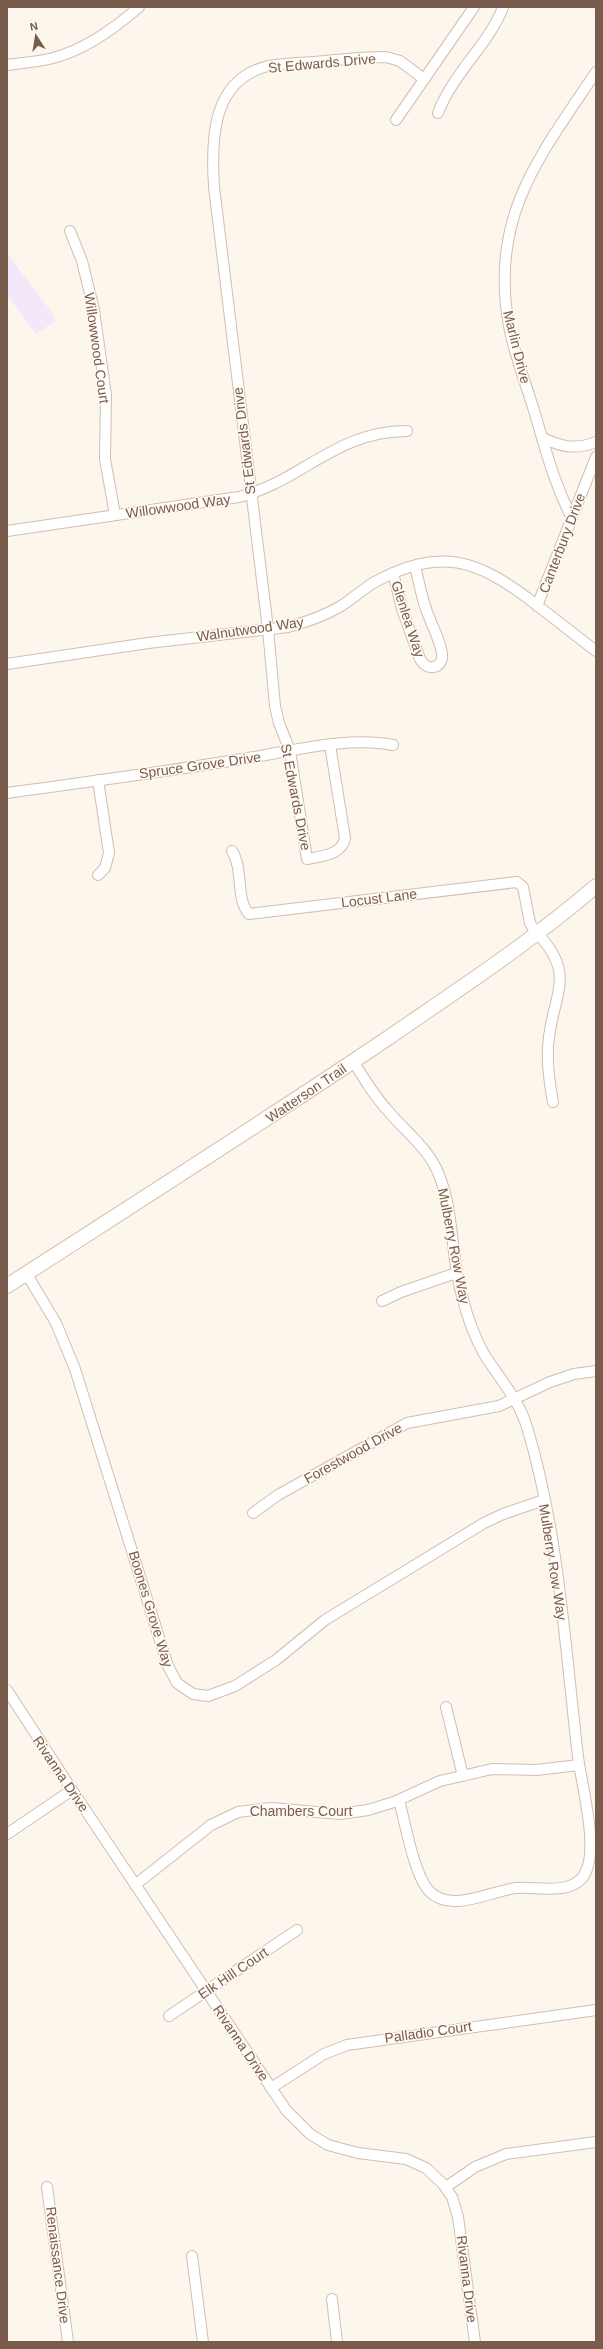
<svg xmlns="http://www.w3.org/2000/svg" width="603" height="2349" font-family="Helvetica,sans-serif">
<style>
.education{fill:#f3e8fa}
.lines{fill:none;stroke-linecap:round;stroke-linejoin:round}
.street-casing{stroke:#d1beb0;stroke-width:12}
.secondary-casing{stroke:#d6c0b0;stroke-width:16}
.street{stroke:#fff;stroke-width:10}
.secondary{stroke:#fff;stroke-width:14}
.labels{text-anchor:middle;dominant-baseline:central;stroke-width:3;stroke-linejoin:round;paint-order:stroke}
.street-label{font-size:14px;fill:#7a5c4d;stroke:#fffaf3}
</style>
<rect width="100%" height="100%" fill="#fdf6ec"/>
<!-- education -->
<path class="education" d="M7,253L53,314L55,321L36,334L7,295Z"/>
<g class="lines">
<defs>
<g id="street">
<path d="M7,65C22,63 38,62 53,58C84,50 115,28 139,7"/>
<path d="M438,113C453,73 490,43 503,7"/>
<path d="M396,120L474,7"/>
<path d="M70,231L82,261L94,310L106,395L105,459L115,515"/>
<path d="M543,438C562,447 576,450 596,442"/>
<path d="M572,518C553,482 544,443 532,404C524,379 514,353 509,326C489,217 539,157 596,72"/>
<path d="M7,531L239,497C302,481 336,431 407,431"/>
<path d="M393,573L402,609L420,659C427,672 444,669 442,653C439,637 431,624 426,609C421,595 419,581 415,567"/>
<path d="M537,606L596,457"/>
<path d="M7,664L148,643L288,627C307,622 324,616 341,606C352,599 362,590 373,583C440,546 477,559 534,603C555,619 575,635 596,651"/>
<path d="M330,745L345,838C342,855 322,856 307,859L290,751L279,723L275,706L268,629L214,187C211,141 211,80 268,66C282,63 298,63 313,62C337,60 362,57 386,57L400,61L424,79"/>
<path d="M98,780L109,853L105,868L98,875"/>
<path d="M7,793C85,782 164,772 242,759C288,752 347,736 393,745"/>
<path d="M232,851C244,870 235,898 249,914L517,882L523,887L530,923L537,935"/>
<path d="M538,934C575,974 555,991 549,1037C546,1057 549,1081 553,1102"/>
<path d="M353,1061C364,1079 375,1097 389,1112C405,1131 425,1146 436,1168C455,1208 450,1254 462,1296C467,1316 474,1336 484,1354C499,1378 518,1398 527,1427C559,1534 565,1646 578,1757C582,1786 597,1842 587,1869C577,1898 538,1886 516,1888C490,1891 451,1914 429,1891C414,1875 405,1822 399,1800"/>
<path d="M26,1273L56,1323L75,1369L168,1666L177,1683L193,1694L208,1696L235,1686L276,1660L325,1620L484,1523L503,1514L544,1500"/>
<path d="M382,1301L401,1292L456,1273"/>
<path d="M253,1513L278,1495L407,1423L499,1406L550,1382L574,1374L596,1371"/>
<path d="M7,1690L72,1790L286,2110L310,2134L328,2145L358,2153L406,2159L426,2168L443,2184L452,2197L458,2217L475,2342"/>
<path d="M446,1707L463,1776"/>
<path d="M7,1834L72,1790"/>
<path d="M135,1885L211,1825L238,1812L271,1808L340,1814L368,1810L394,1802L440,1781L492,1769L536,1770L579,1765"/>
<path d="M169,2016L297,1930"/>
<path d="M271,2088L324,2054L347,2045L596,2010"/>
<path d="M47,2187L68,2342"/>
<path d="M446,2187L475,2167L506,2154L596,2142"/>
<path d="M192,2256L203,2342"/>
<path d="M332,2299L337,2342"/>
</g>
<path id="secondary" d="M7,1286C134,1204 262,1123 388,1038C459,989 531,942 596,886"/>
</defs>
<!-- street casing -->
<use href="#street" class="street-casing"/>
<!-- secondary casing -->
<use href="#secondary" class="secondary-casing"/>
<!-- street -->
<use href="#street" class="street"/>
<!-- secondary -->
<use href="#secondary" class="secondary"/>
</g>
<g class="labels">
<!-- street labels -->
<g class="street-label">
<text transform="translate(322 63) rotate(-5)">St Edwards Drive</text>
<text transform="translate(517 347) rotate(76)">Marlin Drive</text>
<text transform="translate(97 348) rotate(82)">Willowwood Court</text>
<text transform="translate(244 441) rotate(-97)">St Edwards Drive</text>
<text transform="translate(178 506) rotate(-8)">Willowwood Way</text>
<text transform="translate(562 543) rotate(-69)">Canterbury Drive</text>
<text transform="translate(408 619) rotate(72)">Glenlea Way</text>
<text transform="translate(250 629) rotate(-8)">Walnutwood Way</text>
<text transform="translate(200 765) rotate(-8)">Spruce Grove Drive</text>
<text transform="translate(296 797) rotate(79)">St Edwards Drive</text>
<text transform="translate(379 898) rotate(-7)">Locust Lane</text>
<text transform="translate(306 1093) rotate(-34)">Watterson Trail</text>
<text transform="translate(454 1246) rotate(79)">Mulberry Row Way</text>
<text transform="translate(353 1453) rotate(-29)">Forestwood Drive</text>
<text transform="translate(553 1562) rotate(81)">Mulberry Row Way</text>
<text transform="translate(151 1609) rotate(73)">Boones Grove Way</text>
<text transform="translate(61 1774) rotate(56)">Rivanna Drive</text>
<text x="301" y="1811">Chambers Court</text>
<text transform="translate(233 1973) rotate(-34)">Elk Hill Court</text>
<text transform="translate(428 2032) rotate(-8)">Palladio Court</text>
<text transform="translate(241 2043) rotate(56)">Rivanna Drive</text>
<text transform="translate(58 2265) rotate(83)">Renaissance Drive</text>
<text transform="translate(467 2279) rotate(83)">Rivanna Drive</text>
</g>
</g>
<!-- border -->
<rect width="603" height="2349" fill="none" stroke="#7a5c4d" stroke-width="16"/>
<!-- north arrow -->
<g transform="translate(36 36) rotate(348)" stroke="#fffaf3" stroke-width="3" paint-order="stroke">
<path d="M0-3L7 15L0 10L-7 15Z" fill="#7a5c4d"/>
<text y="-6" font-size="11" font-weight="bold" text-anchor="middle" fill="#7a5c4d">N</text>
</g>
</svg>
